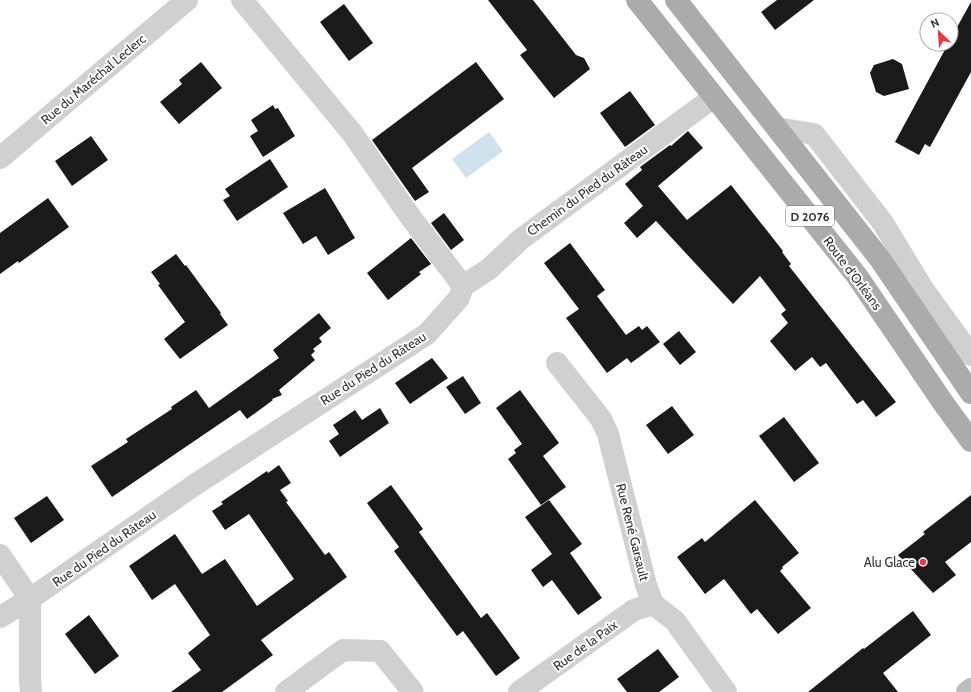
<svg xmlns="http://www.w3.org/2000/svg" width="971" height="692" font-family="Cabin,sans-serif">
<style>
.water{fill:#cfe2ee}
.building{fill:#1a1a1a}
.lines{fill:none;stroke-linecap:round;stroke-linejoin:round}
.street{stroke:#d0d0d0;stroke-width:22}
.secondary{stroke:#bdbdbd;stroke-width:22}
.primary{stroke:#ababab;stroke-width:22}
.poi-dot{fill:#e63946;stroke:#fff;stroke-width:1.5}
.labels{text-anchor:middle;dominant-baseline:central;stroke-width:4;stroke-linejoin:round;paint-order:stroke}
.shield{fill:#fff;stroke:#707070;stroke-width:1}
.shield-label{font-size:12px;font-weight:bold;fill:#333}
.street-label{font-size:13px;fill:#333;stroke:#fff}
.poi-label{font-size:13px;fill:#333;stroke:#fff;text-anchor:end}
</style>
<rect width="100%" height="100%" fill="#fff"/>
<!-- water -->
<path class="water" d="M489,132L503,151L466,178L452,159Z"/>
<!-- building -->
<g class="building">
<path d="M488,0H533L576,55L584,58L590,69L554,98L520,55L527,50Z"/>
<path d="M777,0H814L775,30L761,12Z"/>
<path d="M971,2V72L930,147L925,144L919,155L895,142L948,44H951V38Z"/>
<path d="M344,4L373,43L349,61L320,22Z"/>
<path d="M893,59L902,64L909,89L884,96L876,92L870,73L874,65Z"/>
<path d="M201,62L222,88L179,124L160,102L182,84L179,80Z"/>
<path d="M476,62L504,99L412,168L429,192L415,201L372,140Z"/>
<path d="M630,91L655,125L625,147L600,113Z"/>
<path d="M273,105L275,109L278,108L295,136L263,157L250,136L258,131L251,120Z"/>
<path d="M688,131L703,148L658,186L687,220L731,185L783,251L782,252L791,264L789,266L896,402L876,417L863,400L857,404L826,363L820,367L812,357L795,371L770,341L788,323L781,314L786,310L760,276L733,304L656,221L637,238L624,223L643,206L625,184L642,170L640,167L670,145L671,146Z"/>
<path d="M91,136L108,160L72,186L55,161Z"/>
<path d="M270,159L288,187L237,221L223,200L230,196L225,189Z"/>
<path d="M325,188L355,238L328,255L316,236L303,244L283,213Z"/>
<path d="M48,198L69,227L19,263L18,261L0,274V233Z"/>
<path d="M444,213L464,240L451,250L431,223Z"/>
<path d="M411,238L431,264L419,272L421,274L388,300L367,273Z"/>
<path d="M570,243L605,290L597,296L626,335L639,326L642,330L647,326L660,342L631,363L627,358L607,373L566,318L579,309L544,263Z"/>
<path d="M176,254L185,266L186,265L221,313L220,314L228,325L180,359L164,339L185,322L158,285L160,284L151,272Z"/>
<path d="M319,313L331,328L319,338L322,342L313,349L315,351L311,355L315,360L279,390L282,395L272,399L273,400L247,419L240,410L112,497L91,466L128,442L126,439L172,409L171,407L196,390L209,408L279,358L273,350Z"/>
<path d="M679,331L696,352L680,365L663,344Z"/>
<path d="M432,358L448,378L410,404L395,383Z"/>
<path d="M463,376L481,403L465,414L446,387Z"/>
<path d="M520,390L559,443L543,456L566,487L541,505L508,459L516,453L514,450L522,444L496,408Z"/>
<path d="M672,406L694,435L668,454L646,425Z"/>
<path d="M380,408L389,423L340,457L329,441L339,434L333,425L355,410L362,420Z"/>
<path d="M784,417L819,463L794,482L759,436Z"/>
<path d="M279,465L291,483L280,490L288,501L286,502L325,555L329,552L347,577L261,640L273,655L222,692H171L201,670L188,653L210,635L175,584L152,600L129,566L175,534L202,574L225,559L257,606L294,579L249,514L225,530L212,511L223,504L221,502L267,471L268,473Z"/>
<path d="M391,485L423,529L419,532L481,618L487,613L520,658L496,676L463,631L457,636L394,551L399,547L367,503Z"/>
<path d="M971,495V542L945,562L956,575L933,593L898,555L925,534L923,532Z"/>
<path d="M47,496L64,520L31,543L14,518Z"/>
<path d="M549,500L582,544L570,553L602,598L578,615L552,580L543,587L531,570L552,554L525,517Z"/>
<path d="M755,500L799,553L782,567L783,568L780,571L811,608L778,634L757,609L751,614L724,579L705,594L677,557L702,538L705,542Z"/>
<path d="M913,611L931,635L883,673L898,692H808L863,648L864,649Z"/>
<path d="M89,615L119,656L95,674L65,634Z"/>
<path d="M658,649L679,677L659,692H627L617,679Z"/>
</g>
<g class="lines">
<!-- street -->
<g class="street">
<path d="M777,128L814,134L883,223L923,289L971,355"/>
<path d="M0,158L187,0"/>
<path d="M463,286L489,269L521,239L714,97"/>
<path d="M557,363L601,419L608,434L646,585L653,604L675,621L726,692"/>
<path d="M0,555L30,599"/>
<path d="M30,599V681L31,692"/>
<path d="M0,617L30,599L196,484L427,334L459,298L463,286L409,215L352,133L242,0"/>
<path d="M286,692L343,650L380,651L413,692"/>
<path d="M519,692L634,610L653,604"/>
</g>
<!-- secondary -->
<path class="secondary" d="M967,692L971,689"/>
<!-- primary -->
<g class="primary">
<path d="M637,0L857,276L944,404L971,441"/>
<path d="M676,0L880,259L971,393"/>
</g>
</g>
<!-- markers -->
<circle class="poi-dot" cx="923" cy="562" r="4"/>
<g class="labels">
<!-- shield labels -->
<rect class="shield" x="786" y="206" width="48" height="20" rx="3"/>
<g class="shield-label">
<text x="810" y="216">D 2076</text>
</g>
<!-- street labels -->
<g class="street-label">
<text transform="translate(93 79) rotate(-40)">Rue du Maréchal Leclerc</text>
<text transform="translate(587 190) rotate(-36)">Chemin du Pied du Râteau</text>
<text transform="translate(853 273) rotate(53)">Route d'Orléans</text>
<text transform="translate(373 368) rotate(-33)">Rue du Pied du Râteau</text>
<text transform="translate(633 532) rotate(76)">Rue René Garsault</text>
<text transform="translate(104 548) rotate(-35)">Rue du Pied du Râteau</text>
<text transform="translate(585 645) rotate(-36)">Rue de la Paix</text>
</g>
<!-- poi labels -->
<g class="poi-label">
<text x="915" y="562">Alu Glace</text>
</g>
</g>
<!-- north arrow -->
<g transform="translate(939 32) rotate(335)"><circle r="19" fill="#ffffff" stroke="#adadad"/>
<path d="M0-3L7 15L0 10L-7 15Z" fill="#e63946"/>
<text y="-6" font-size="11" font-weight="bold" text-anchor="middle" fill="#333333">N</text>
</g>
</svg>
